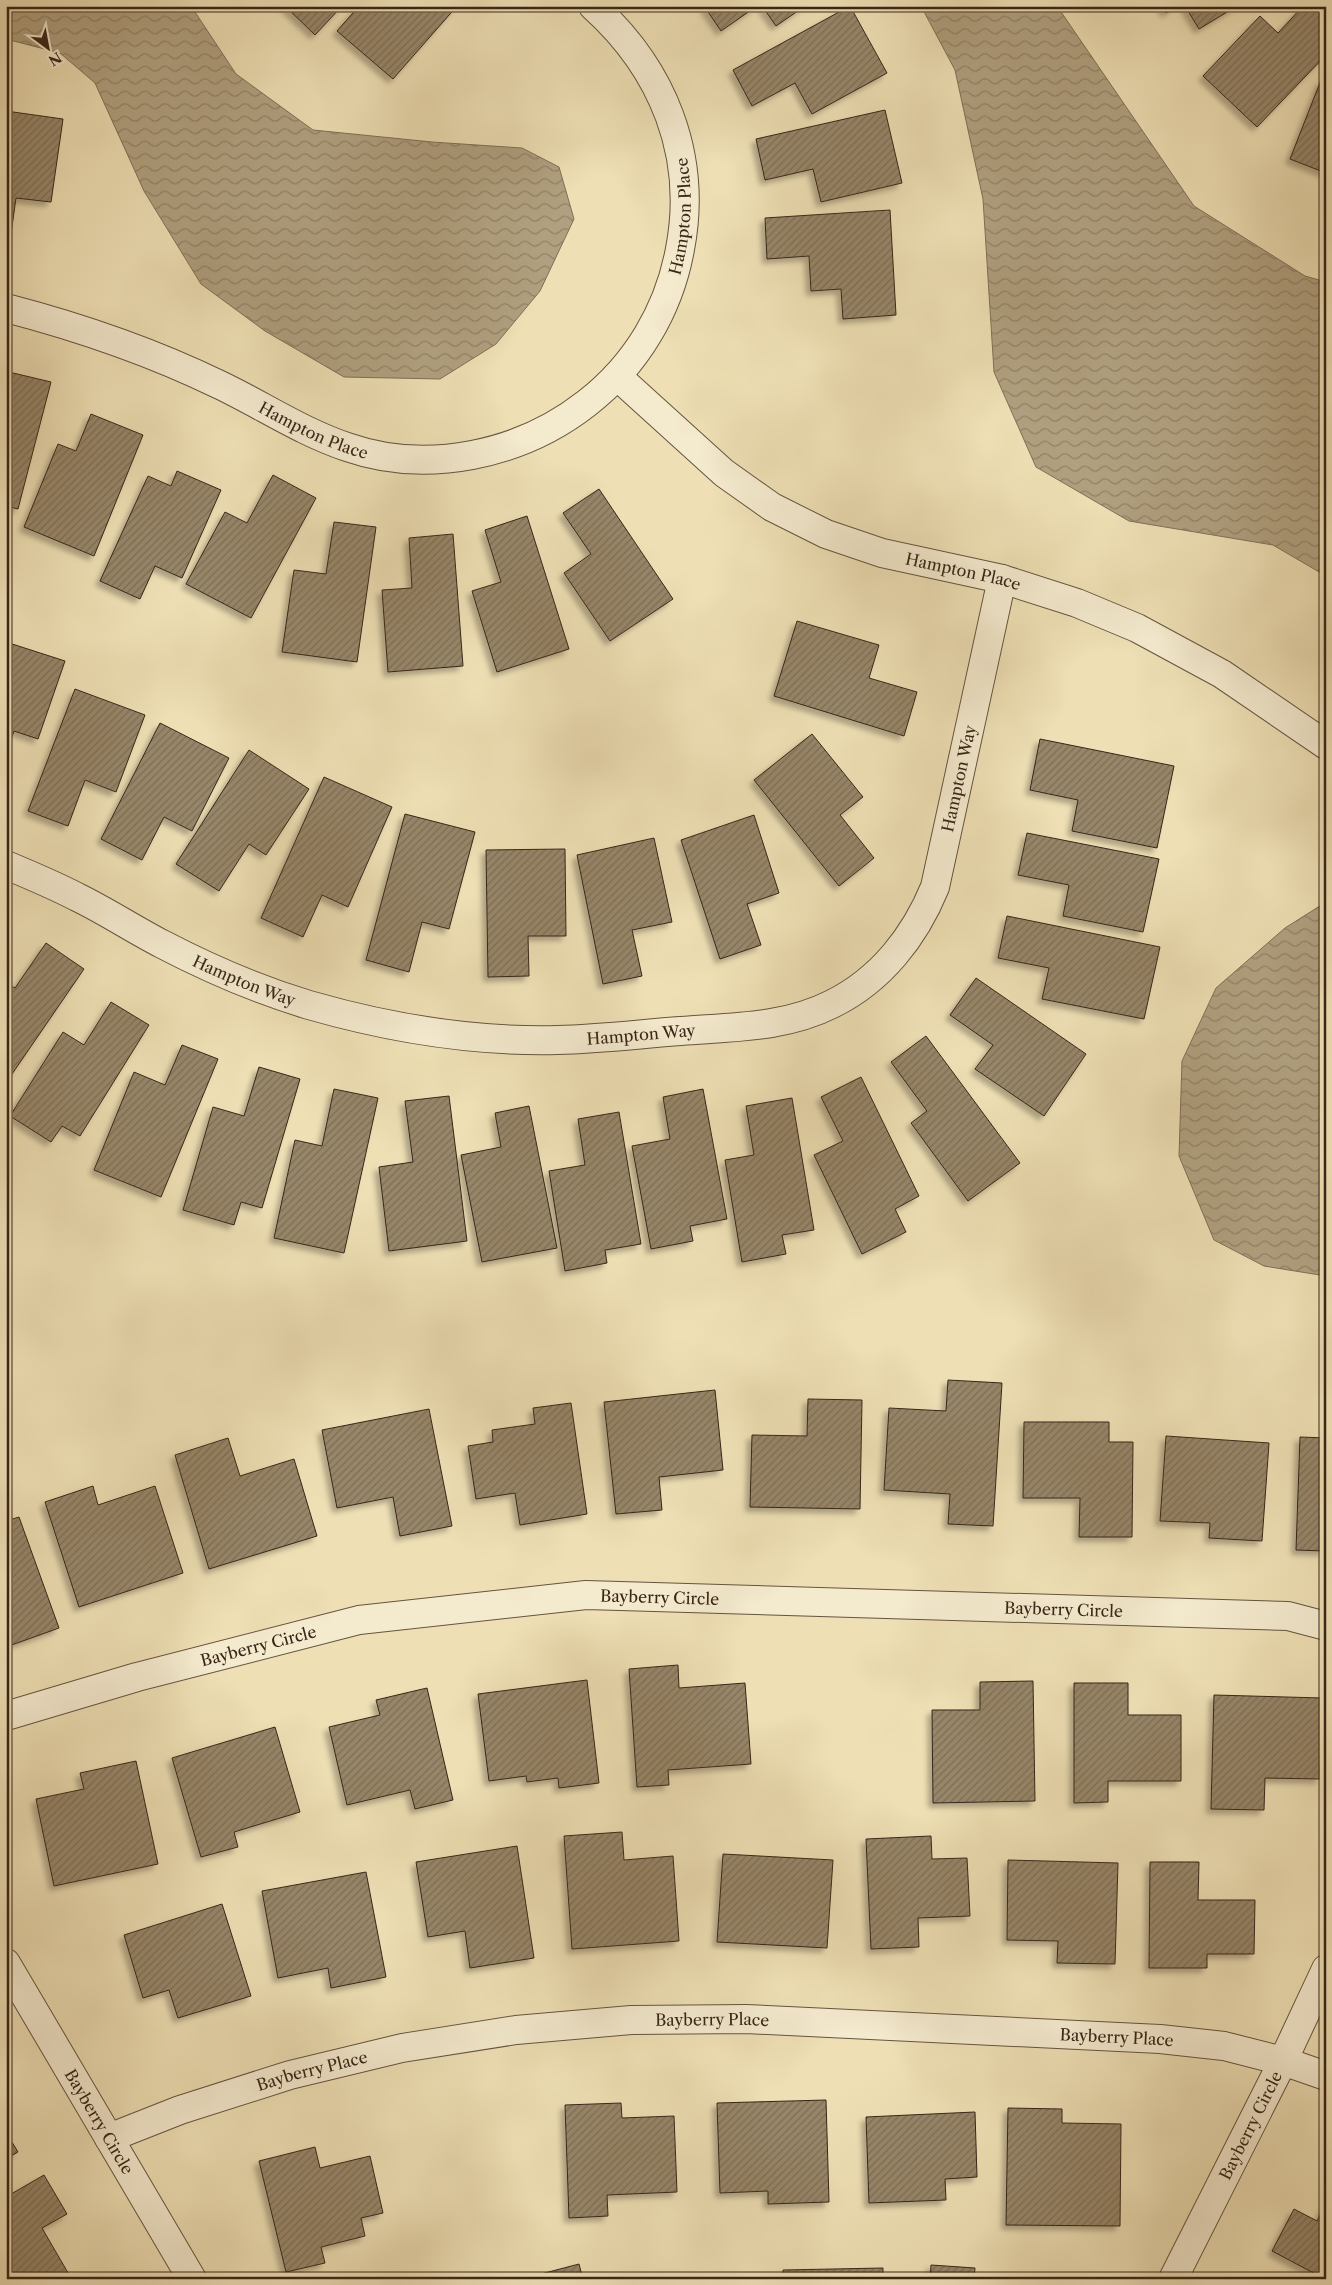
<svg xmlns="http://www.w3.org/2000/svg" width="1332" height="2285" font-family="'Libre Caslon Text',serif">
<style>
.water{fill:url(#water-waves);stroke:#806f56}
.building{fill:url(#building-hatch);stroke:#382618;filter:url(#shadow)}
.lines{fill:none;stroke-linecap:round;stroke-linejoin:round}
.minor-casing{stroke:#66543f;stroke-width:30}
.minor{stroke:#f4eace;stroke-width:28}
.labels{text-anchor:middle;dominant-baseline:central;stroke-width:5;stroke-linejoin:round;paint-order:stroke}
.street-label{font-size:16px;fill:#382618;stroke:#f4eace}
</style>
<defs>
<pattern id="water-waves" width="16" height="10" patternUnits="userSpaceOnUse" patternTransform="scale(1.25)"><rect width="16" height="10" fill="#b0a07f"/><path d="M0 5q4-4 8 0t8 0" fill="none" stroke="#908267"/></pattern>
<pattern id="building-hatch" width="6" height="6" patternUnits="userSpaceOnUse" patternTransform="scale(1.25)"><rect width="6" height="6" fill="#978669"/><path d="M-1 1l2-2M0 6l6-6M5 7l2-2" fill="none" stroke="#7c6d55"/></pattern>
<filter id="shadow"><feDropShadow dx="-4.5" dy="4.5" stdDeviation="2.5" flood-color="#0004"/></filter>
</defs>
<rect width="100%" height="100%" fill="#eedfb4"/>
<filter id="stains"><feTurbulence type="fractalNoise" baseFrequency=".004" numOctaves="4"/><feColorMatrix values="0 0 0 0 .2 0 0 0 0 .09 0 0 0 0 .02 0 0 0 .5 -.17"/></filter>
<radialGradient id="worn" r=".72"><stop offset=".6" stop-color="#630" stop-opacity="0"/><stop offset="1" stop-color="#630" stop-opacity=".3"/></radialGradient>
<!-- water -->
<g class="water">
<path d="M6,6H191L236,74L313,130L432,142L522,148L559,167L574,219L540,291L496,344L440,379L344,377L265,331L201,284L144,191L95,83L60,53L6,39Z"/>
<path d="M921,6H1057L1194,206L1305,276L1326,282V576L1273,545L1129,521L1036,467L994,372L983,199L955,70Z"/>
<path d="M1323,904H1326V1276L1264,1266L1214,1240L1179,1156L1182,1061L1216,988L1285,928Z"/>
</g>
<!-- building -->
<g class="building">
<path d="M285,6H342L315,35Z"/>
<path d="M359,6H457L393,79L337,31Z"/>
<path d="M704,6H757L721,31Z"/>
<path d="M762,6H805L776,26Z"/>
<path d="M850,6L887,73L812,114L795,83L752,106L733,70Z"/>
<path d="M1162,6H1176L1166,13Z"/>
<path d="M1185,6H1237L1199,29Z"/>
<path d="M1303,6L1326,7V55L1257,127L1203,76L1260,16L1278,33Z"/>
<path d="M1321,80L1326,82V173L1290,159Z"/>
<path d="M885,110L902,183L821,202L813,169L765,180L756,139Z"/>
<path d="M6,111L63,119L51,202L16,198L10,241L6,240Z"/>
<path d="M890,210L896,315L843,319L841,289L811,291L809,256L767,259L765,218Z"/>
<path d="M9,372L51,382L18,509L6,506V383Z"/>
<path d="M91,414L143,435L94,556L24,527L58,444L76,451Z"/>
<path d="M177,471L221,490L182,578L155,566L140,599L100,581L148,476L171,486Z"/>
<path d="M273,475L316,498L251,618L186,584L225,512L247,523Z"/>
<path d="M599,489L673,599L610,641L564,573L591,554L563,513Z"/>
<path d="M527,516L569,649L497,672L472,591L501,582L485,530Z"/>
<path d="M334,522L376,527L357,662L282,652L294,570L326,574Z"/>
<path d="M453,534L463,666L388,672L382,590L412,588L409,538Z"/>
<path d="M797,621L879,645L869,678L917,692L904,736L774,696Z"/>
<path d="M6,642L65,661L38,739L14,731L6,754Z"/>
<path d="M75,689L145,715L116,792L85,780L68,826L28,811Z"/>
<path d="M160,723L229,758L192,831L164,817L142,860L101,839Z"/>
<path d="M812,734L863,797L840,815L874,858L839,886L754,780Z"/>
<path d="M1040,739L1174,766L1157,848L1072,831L1078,800L1030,790Z"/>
<path d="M249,750L309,789L266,855L249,844L219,891L176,864Z"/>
<path d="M324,777L392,807L348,907L322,895L303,937L261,918Z"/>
<path d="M405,814L475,832L449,929L422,922L409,972L366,960Z"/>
<path d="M754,815L779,893L747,904L761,945L720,959L681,840Z"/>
<path d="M1027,833L1159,859L1143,932L1063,916L1069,885L1018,875Z"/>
<path d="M654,838L672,922L632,930L642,976L603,984L577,855Z"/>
<path d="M565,849L566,936H528L529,976L488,977L486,850Z"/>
<path d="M1007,916L1160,947L1144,1019L1042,999L1049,968L998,958Z"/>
<path d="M46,943L84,969L10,1077L6,1075V983L15,988Z"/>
<path d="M976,978L1086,1054L1044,1116L975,1069L993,1045L950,1015Z"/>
<path d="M111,1002L149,1025L80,1136L62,1126L51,1142L10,1116L63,1032L84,1045Z"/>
<path d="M926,1036L1020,1163L968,1201L911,1123L927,1111L891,1062Z"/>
<path d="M182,1045L218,1059L161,1197L94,1170L134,1072L165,1085Z"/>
<path d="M259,1067L300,1079L262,1208L241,1202L234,1225L183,1210L213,1107L244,1116Z"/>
<path d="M861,1077L919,1196L895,1209L906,1232L862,1254L814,1155L843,1141L821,1097Z"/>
<path d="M334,1089L378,1098L344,1253L274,1238L295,1140L322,1146Z"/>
<path d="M703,1089L727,1219L690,1226L693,1241L651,1249L632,1146L670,1139L663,1097Z"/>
<path d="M449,1096L467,1241L389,1251L379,1167L413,1162L405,1101Z"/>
<path d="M792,1098L814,1230L782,1235L786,1254L742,1262L725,1160L754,1155L746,1106Z"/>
<path d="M529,1106L557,1248L482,1262L461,1155L501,1147L495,1113Z"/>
<path d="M619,1112L641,1244L605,1250L607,1263L565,1271L549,1171L585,1165L578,1119Z"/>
<path d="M948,1380L1002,1383L993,1526L948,1524L950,1494L884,1490L889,1408L946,1411Z"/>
<path d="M715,1390L723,1470L659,1477L662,1510L616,1514L604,1402Z"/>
<path d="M808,1399L862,1400L860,1509L750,1507L752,1435L807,1436Z"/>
<path d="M571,1403L587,1514L520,1525L515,1493L476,1499L468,1446L493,1442L492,1430L535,1424L533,1408Z"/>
<path d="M429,1409L452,1526L400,1536L393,1497L337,1508L322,1430Z"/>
<path d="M1024,1422H1109V1442H1133L1132,1537H1079L1080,1498H1023Z"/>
<path d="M1166,1436L1269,1443L1262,1541L1209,1538L1210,1523L1160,1521Z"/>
<path d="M1300,1437L1326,1438L1325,1551L1296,1550Z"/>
<path d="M228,1438L240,1476L294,1459L317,1536L209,1569L175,1455Z"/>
<path d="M93,1486L98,1505L155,1486L183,1573L79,1607L45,1502Z"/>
<path d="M19,1517L59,1628L6,1647V1521Z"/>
<path d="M678,1665L679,1688L745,1683L751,1764L668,1770L669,1785L637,1787L629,1669Z"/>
<path d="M587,1680L599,1783L559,1788L558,1778L527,1782L526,1776L489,1781L478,1694Z"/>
<path d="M1033,1681L1035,1801L933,1803L932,1710H980V1682Z"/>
<path d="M1074,1683H1128V1715H1181V1781H1108V1802L1074,1803Z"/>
<path d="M427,1688L453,1800L415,1809L410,1790L347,1805L329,1727L380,1715L376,1700Z"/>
<path d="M1214,1695L1322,1698L1320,1779L1265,1778L1264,1810L1211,1809Z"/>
<path d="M275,1727L300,1812L234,1832L238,1847L201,1857L172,1758Z"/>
<path d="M136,1761L158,1864L54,1886L36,1799L84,1789L80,1773Z"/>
<path d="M622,1832L624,1860L673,1856L679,1941L572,1949L564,1836Z"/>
<path d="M931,1836L932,1859L967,1858L970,1916L918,1918L919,1947L871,1949L866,1839Z"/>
<path d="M517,1846L534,1958L470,1968L465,1931L428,1937L416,1862Z"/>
<path d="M723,1854L833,1860L827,1948L717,1942Z"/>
<path d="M1008,1860L1118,1863L1115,1964L1057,1963L1058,1941L1007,1940Z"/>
<path d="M1150,1862H1199L1198,1900H1255L1254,1954H1207V1968H1149Z"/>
<path d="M366,1872L386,1977L331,1988L328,1968L278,1978L262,1891Z"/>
<path d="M222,1904L251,1996L178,2018L169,1990L143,1998L124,1935Z"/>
<path d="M826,2100L829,2202L768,2204V2191L720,2193L717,2103Z"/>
<path d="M621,2103L622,2118L674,2116L677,2192L607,2195L608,2216L569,2218L565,2105Z"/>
<path d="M1008,2108L1062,2109V2123L1121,2124L1120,2226L1006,2225Z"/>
<path d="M975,2112L977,2177L945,2179L946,2200L869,2203L866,2117Z"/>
<path d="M6,2132L18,2152L6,2159Z"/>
<path d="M315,2147L320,2168L370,2156L383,2213L361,2218L365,2236L321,2247L325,2263L286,2272L259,2161Z"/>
<path d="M44,2175L67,2214L42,2228L71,2278L6,2279V2197Z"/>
<path d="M1326,2204V2279H1325L1272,2251L1294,2209L1317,2221Z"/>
<path d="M579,2264L583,2279H522Z"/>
<path d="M931,2265L975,2268L974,2279H930Z"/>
<path d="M883,2268V2279H783V2270Z"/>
<path d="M1266,2273L1275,2279H1262Z"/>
<path d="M655,2274L762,2278L655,2279Z"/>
</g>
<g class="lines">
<defs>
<g id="minor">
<path id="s1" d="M6,308C79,327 152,352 220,385C262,405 302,432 347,447C427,475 521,455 587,403C636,365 669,310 680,249C698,155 663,69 593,6"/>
<path id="s2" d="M617,376L724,473L772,507L826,534L882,553L1002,579L1077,603L1137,628L1222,674L1326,745"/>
<path id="s3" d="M6,865C30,875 54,885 77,897C106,911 133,929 162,944C208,968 259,990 309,1005C389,1028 475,1042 558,1040C599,1039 640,1034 681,1031C732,1027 785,1028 832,1004C881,980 915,936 935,887L1002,579"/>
<path id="s4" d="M6,1716L137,1677L359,1620L586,1595L1288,1616L1326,1626"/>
<path id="s5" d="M6,1963L192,2279"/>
<path id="s6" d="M109,2138L180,2110L290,2075L402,2048L516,2030L631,2020L746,2019L1160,2039L1224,2046L1283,2061L1326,2076"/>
<path id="s7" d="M1173,2279L1283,2061L1326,1969"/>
</g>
</defs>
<!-- minor casing -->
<use href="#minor" class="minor-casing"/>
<!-- minor -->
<use href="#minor" class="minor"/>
</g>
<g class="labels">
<!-- street labels -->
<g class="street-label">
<text stroke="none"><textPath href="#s1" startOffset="840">Hampton Place</textPath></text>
<text stroke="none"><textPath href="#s1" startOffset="332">Hampton Place</textPath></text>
<text stroke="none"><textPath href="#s2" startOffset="406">Hampton Place</textPath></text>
<text stroke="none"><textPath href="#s3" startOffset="1135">Hampton Way</textPath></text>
<text stroke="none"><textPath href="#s3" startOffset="265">Hampton Way</textPath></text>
<text stroke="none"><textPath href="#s3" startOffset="670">Hampton Way</textPath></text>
<text stroke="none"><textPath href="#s4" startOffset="668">Bayberry Circle</textPath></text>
<text stroke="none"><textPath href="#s4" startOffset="1072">Bayberry Circle</textPath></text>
<text stroke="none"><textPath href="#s4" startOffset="262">Bayberry Circle</textPath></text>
<text stroke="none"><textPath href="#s6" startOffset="619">Bayberry Place</textPath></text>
<text stroke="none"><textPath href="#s6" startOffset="1024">Bayberry Place</textPath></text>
<text stroke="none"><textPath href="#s6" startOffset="214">Bayberry Place</textPath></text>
<text stroke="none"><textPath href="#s5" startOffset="184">Bayberry Circle</textPath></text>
<text stroke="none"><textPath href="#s7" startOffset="172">Bayberry Circle</textPath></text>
</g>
</g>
<!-- margin -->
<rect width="1332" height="2285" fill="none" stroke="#eedfb4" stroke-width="25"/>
<rect x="8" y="8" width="1317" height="2270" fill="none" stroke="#382618" stroke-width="2.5"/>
<rect x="12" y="12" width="1307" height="2260" fill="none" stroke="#382618"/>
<!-- north arrow -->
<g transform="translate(48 48) rotate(148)" stroke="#f4eace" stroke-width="4" paint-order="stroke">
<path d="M0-4L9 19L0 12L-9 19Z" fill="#382618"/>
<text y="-8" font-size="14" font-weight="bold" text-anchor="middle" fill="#382618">N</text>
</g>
<rect width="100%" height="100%" filter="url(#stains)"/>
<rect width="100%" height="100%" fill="url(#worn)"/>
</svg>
